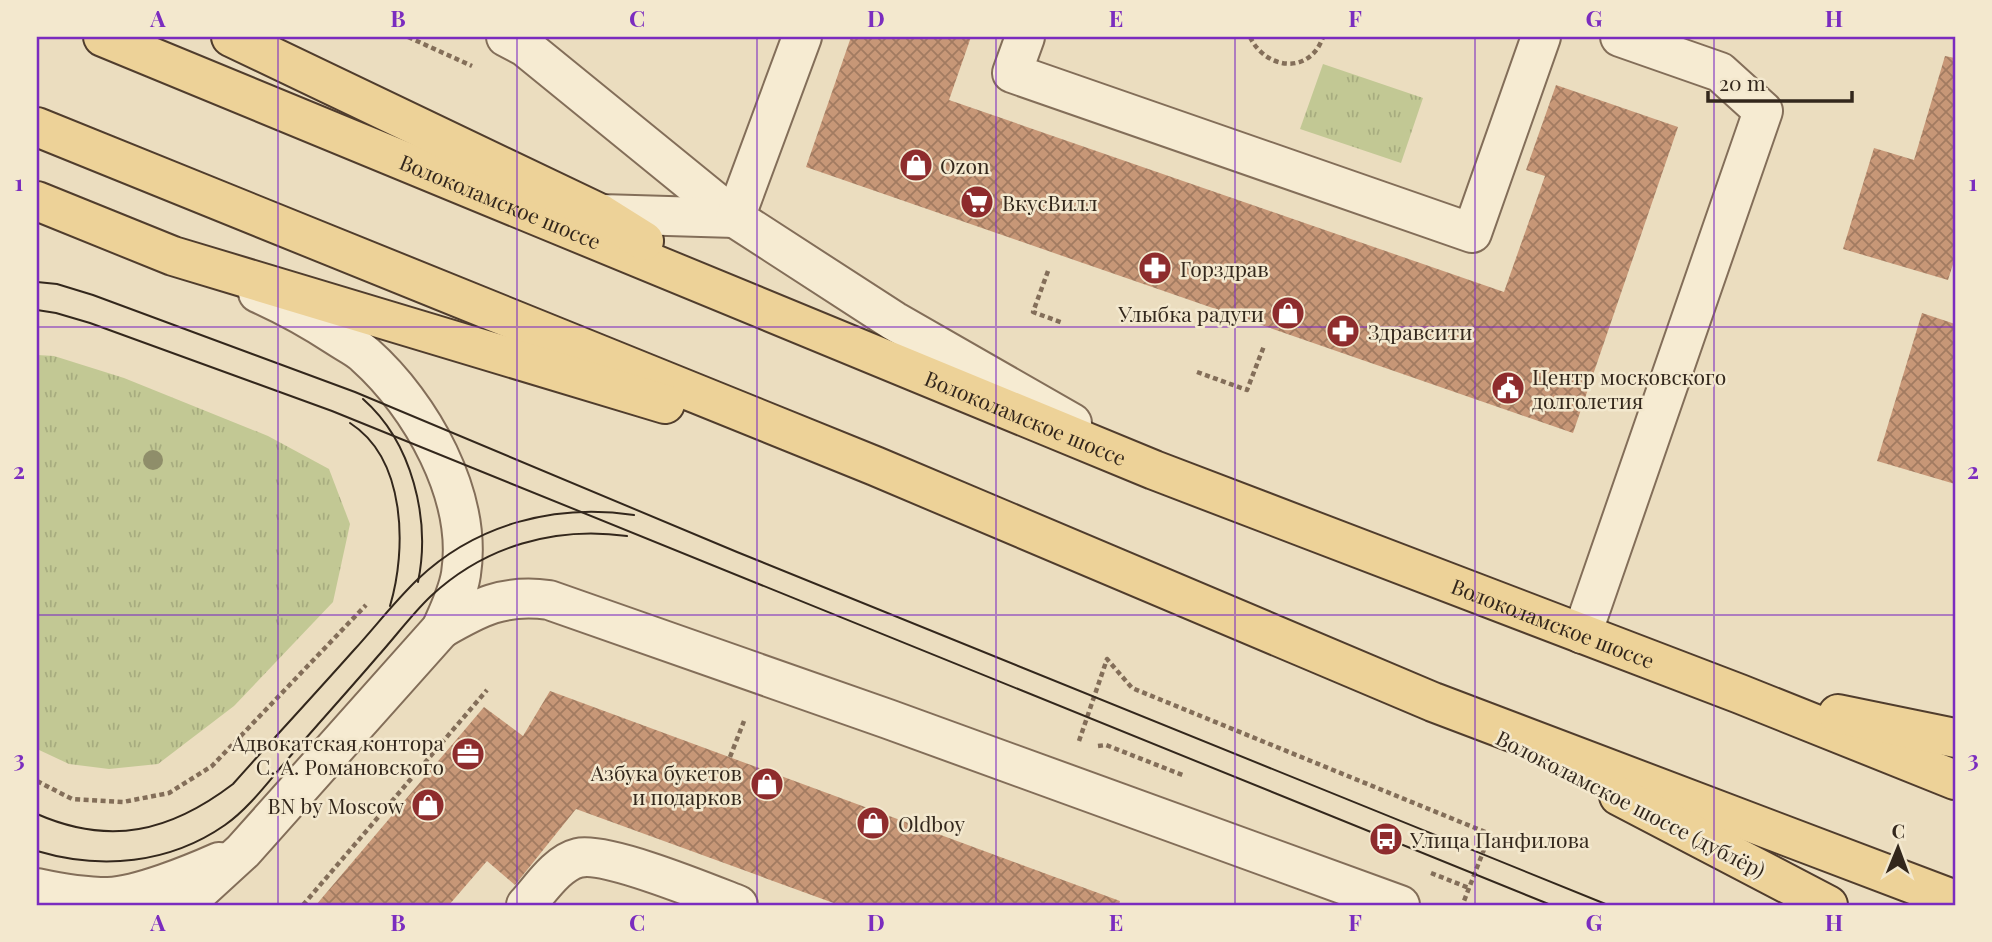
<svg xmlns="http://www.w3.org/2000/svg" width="1992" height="942" font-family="'Playfair Display',serif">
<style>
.grass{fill:url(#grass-tufts)}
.building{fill:url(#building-cross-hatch)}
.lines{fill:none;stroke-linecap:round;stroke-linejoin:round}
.minor-casing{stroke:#836e59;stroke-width:42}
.major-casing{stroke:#503d2d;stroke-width:42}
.path{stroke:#836e59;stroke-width:4.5;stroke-dasharray:5 3.5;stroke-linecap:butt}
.minor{stroke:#f6ebd2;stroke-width:38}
.major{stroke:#edd298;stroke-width:38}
.tram{stroke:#33271c;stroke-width:2}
.tree{fill:#8f8e6a}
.grid{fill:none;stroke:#7b2cbf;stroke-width:2;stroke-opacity:0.55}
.labels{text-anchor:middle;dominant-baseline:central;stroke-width:5;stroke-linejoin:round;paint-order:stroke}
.poi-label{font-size:21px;fill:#33271c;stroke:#f3e8ce;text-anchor:start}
.street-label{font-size:21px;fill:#33271c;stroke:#f3e8ce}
.neatline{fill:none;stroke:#7b2cbf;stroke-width:2.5}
.grid-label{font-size:23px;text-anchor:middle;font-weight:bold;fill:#7b2cbf}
</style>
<defs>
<pattern id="grass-tufts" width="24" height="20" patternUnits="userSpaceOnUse" patternTransform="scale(1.75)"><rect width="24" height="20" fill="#c2c894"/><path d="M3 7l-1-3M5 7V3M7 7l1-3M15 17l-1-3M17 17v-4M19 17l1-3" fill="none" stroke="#a7ac7f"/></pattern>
<pattern id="building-cross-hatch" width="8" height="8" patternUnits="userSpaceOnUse" patternTransform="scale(1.75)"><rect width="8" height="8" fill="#c79777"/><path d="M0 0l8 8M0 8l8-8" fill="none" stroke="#a27b61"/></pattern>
</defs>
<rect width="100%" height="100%" fill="#ebddbf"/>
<!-- grass -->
<g class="grass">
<path d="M1323,64L1423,98L1401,163L1300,129Z"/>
<path d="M37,355L54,356L124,378L268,436L329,469L350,524L333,602L234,706L158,764L109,769L69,764L37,749Z"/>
</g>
<!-- building -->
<g class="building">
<path d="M851,37H971L949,100L1504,292L1545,176L1526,170L1556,85L1678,127L1573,433L806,167Z"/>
<path d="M1945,56L1955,58V258L1948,280L1843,249L1874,148L1914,160Z"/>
<path d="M1922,313L1955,324V484L1877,461Z"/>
<path d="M550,691L1120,901L1119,905H839L576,809L515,885L487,861L449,905H316L484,707L523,736Z"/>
</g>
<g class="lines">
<defs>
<g id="minor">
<path d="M506,37L525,47L735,218L894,321L1072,423"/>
<path d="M1025,37L1012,73L1472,233L1541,37"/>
<path d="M601,214L735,218"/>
<path d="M735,218L802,37"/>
<path d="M441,629C479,607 503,594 549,600L888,719L1400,905"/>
<path d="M1582,634L1763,111L1720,72L1620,37"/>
<path d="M37,888C60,893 84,897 108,897C138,896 192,874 219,862"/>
<path d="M184,905L243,851L441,629C449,611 458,593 461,574C473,496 421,405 365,355C358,348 347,343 338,337C312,320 287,306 258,293"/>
<path d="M526,905C540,890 557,863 578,858C605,851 707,893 738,905"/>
</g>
<g id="major">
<path id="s1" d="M103,37L1154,470L1740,694L1955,780"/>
<path d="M231,37L601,214L644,241"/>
<path d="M37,127L875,466L1433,702L1955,900"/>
<path d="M37,201L173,256L665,404"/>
<path d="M1838,714L1955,738"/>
<path d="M1619,796L1828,905"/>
</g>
</defs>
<!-- minor casing -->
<use href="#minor" class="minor-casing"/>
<!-- major casing -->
<use href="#major" class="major-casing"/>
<!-- path -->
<g class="path">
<path d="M408,37L472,66"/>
<path d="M1250,37C1266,70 1310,75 1323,37"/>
<path d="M1048,271L1033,312L1063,323"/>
<path d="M1197,372L1247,390L1264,346"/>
<path d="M1079,741L1107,659L1132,688L1490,834L1464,901"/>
<path d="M1098,746L1106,745L1185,776"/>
<path d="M730,757L744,721"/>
<path d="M37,781L72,799L123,802L169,793L212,766L366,605"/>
<path d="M1431,873L1469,888"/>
<path d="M303,905L487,690"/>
</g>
<!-- minor -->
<use href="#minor" class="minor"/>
<!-- major -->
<use href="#major" class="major"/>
<!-- tram -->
<g class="tram">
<path d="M37,282L57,284L93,295L355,392L737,552L1608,905"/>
<path d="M37,310L56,313L90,323L332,411L1551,905"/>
<path d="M363,399C412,442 431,519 418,582"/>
<path d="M350,423C406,459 407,549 390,606"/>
<path d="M37,814C110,846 170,832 233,784C273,739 314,695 354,650C375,627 395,601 418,579C476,524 556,503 634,515"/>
<path d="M37,851C101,870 169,864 225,825C249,808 268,782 287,760C317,725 348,691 378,656C396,636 412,614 431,596C485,546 555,526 627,536"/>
</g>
</g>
<!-- trees -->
<circle class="tree" cx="153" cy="460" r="10"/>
<!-- grid -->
<path class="grid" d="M278,37V905M517,37V905M757,37V905M996,37V905M1235,37V905M1475,37V905M1714,37V905M37,327H1955M37,615H1955"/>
<!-- icons -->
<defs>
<symbol id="shop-disc" viewBox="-11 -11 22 22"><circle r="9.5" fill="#8e2c2d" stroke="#f3e8ce"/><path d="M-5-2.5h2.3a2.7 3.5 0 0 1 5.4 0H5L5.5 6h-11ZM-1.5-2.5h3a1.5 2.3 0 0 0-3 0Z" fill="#fff"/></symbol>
<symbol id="supermarket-disc" viewBox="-11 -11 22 22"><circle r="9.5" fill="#8e2c2d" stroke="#f3e8ce"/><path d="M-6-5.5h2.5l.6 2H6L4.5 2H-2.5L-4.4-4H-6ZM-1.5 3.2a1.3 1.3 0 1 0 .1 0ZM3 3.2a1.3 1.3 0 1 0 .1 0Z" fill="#fff"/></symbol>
<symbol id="pharmacy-disc" viewBox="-11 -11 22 22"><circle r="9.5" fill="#8e2c2d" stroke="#f3e8ce"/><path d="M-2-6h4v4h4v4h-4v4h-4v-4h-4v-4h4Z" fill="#fff"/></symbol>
<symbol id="civic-disc" viewBox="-11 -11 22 22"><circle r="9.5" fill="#8e2c2d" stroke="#f3e8ce"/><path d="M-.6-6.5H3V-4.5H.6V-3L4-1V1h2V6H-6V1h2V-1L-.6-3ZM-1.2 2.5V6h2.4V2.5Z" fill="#fff"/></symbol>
<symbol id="office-disc" viewBox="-11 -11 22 22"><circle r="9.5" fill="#8e2c2d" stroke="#f3e8ce"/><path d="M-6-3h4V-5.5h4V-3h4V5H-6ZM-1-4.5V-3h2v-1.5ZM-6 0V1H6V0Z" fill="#fff"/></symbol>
<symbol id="bus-disc" viewBox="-11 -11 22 22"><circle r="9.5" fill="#8e2c2d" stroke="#f3e8ce"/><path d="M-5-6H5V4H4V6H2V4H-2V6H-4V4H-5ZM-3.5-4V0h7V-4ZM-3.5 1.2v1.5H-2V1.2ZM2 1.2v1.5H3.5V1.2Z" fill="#fff"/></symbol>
</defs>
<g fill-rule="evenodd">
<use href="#shop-disc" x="897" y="146" width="38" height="38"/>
<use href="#supermarket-disc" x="958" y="183" width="38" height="38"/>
<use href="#pharmacy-disc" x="1136" y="249" width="38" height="38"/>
<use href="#shop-disc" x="1269" y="294" width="38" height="38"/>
<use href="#pharmacy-disc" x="1324" y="312" width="38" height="38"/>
<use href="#civic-disc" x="1489" y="369" width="38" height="38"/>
<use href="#office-disc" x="449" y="735" width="38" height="38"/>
<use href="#shop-disc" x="748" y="765" width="38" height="38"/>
<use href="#shop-disc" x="409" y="786" width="38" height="38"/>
<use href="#shop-disc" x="854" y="804" width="38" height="38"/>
<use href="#bus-disc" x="1367" y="820" width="38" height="38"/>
</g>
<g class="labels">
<!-- poi labels -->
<g class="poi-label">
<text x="940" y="165">Ozon</text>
<text x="1002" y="202">ВкусВилл</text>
<text x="1180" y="268">Горздрав</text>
<text x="1264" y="313" text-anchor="end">Улыбка радуги</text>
<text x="1368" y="331">Здравсити</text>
<text x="1532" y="376">Центр московского<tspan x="1532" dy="24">долголетия</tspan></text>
<text x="444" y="742" text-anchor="end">Адвокатская контора<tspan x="444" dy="24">С. А. Романовского</tspan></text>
<text x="742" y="772" text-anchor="end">Азбука букетов<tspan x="742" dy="24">и подарков</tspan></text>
<text x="404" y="805" text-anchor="end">BN by Moscow</text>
<text x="898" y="823">Oldboy</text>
<text x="1410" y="839">Улица Панфилова</text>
</g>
<!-- street labels -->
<g class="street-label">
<text stroke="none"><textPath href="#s1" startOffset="430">Волоколамское шоссе</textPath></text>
<text stroke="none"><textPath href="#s1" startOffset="998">Волоколамское шоссе</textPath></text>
<text stroke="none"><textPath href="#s1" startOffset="1564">Волоколамское шоссе</textPath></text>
<text transform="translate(1631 803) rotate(27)">Волоколамское шоссе (дублёр)</text>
</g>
</g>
<!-- border -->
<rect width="1992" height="942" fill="none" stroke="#f3e8ce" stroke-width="77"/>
<!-- north arrow -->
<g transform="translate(1898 848) rotate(1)" stroke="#f3e8ce" stroke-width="5" paint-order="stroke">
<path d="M0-5L12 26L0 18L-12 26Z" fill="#33271c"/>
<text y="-10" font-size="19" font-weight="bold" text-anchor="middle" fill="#33271c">С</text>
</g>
<!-- scale -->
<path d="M1708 91v10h144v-10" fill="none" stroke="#33271c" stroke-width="3.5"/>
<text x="1719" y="91" font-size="21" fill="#33271c" stroke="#f3e8ce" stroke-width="5" paint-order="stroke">20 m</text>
<rect x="38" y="38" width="1916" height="866" class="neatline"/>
<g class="grid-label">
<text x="158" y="27">A</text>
<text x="398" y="27">B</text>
<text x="637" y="27">C</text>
<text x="876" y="27">D</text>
<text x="1116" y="27">E</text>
<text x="1355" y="27">F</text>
<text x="1594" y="27">G</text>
<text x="1834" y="27">H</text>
<text x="19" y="191">1</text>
<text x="1973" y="191">1</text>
<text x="19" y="479">2</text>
<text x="1973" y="479">2</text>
<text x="19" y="767">3</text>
<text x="1973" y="767">3</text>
<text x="158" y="931">A</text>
<text x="398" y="931">B</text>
<text x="637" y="931">C</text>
<text x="876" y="931">D</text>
<text x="1116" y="931">E</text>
<text x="1355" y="931">F</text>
<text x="1594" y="931">G</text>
<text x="1834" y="931">H</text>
</g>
</svg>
